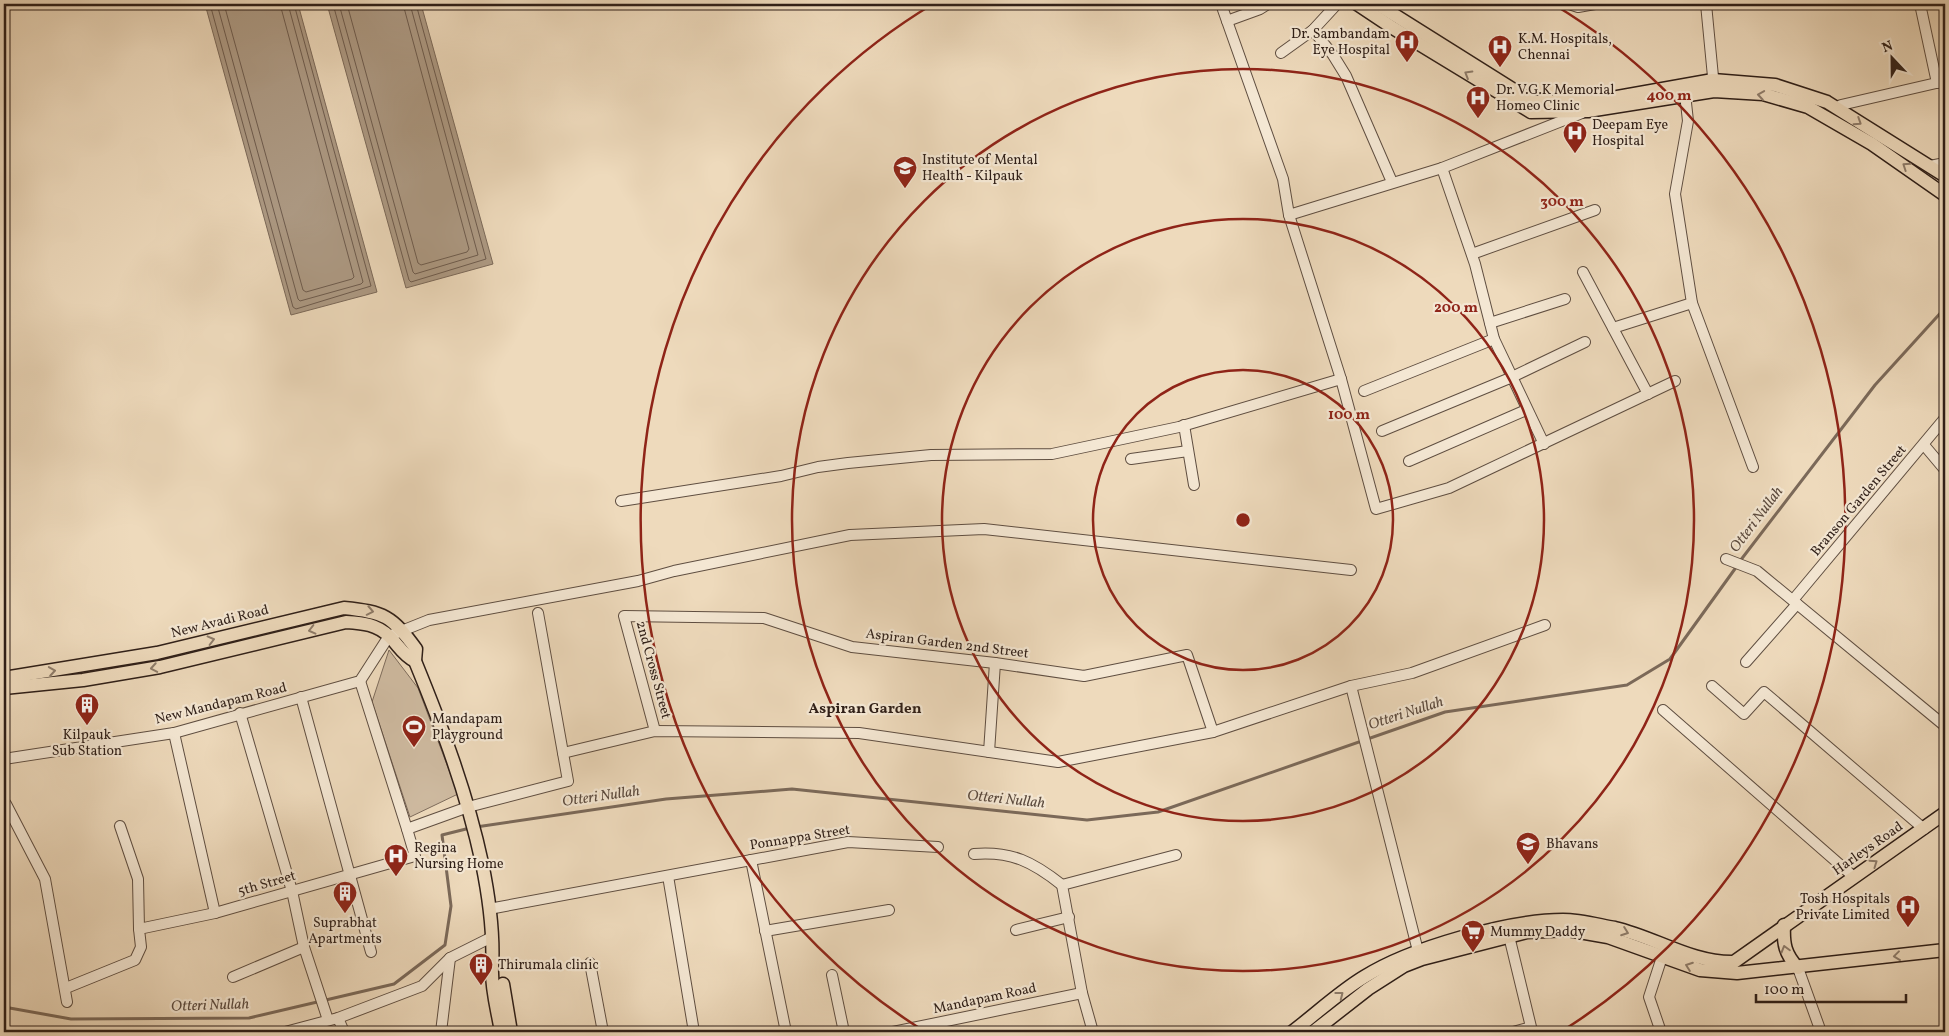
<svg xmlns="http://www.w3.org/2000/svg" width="1949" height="1036" font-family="Vollkorn,serif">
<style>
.green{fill:#cebaa0;stroke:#7e6c5c}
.water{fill:#ad9a84;stroke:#7b6959}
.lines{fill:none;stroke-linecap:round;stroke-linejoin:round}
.shore{stroke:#6e5c4e;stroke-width:1}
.stream{stroke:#7b6959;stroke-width:3}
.minor-casing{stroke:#5f4e41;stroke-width:12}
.major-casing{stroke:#2f1f18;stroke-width:15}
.minor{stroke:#f4e7d3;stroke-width:10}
.major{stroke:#eedabc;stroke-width:12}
.oneway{stroke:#8e7c6a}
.ring{fill:none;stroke:#8f2418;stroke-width:2.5}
.labels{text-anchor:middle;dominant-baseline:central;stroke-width:4.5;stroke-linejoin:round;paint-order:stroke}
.poi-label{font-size:14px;fill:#2f1f18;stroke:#f4e7d3;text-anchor:start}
.street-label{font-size:14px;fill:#2f1f18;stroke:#f4e7d3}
.water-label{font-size:15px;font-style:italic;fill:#5b4a3e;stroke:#f4e7d3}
.neighbourhood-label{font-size:15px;font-weight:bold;fill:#2f1f18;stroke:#f4e7d3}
.centre{fill:#8f2418;stroke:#f4e7d3;stroke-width:2.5}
.ring-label{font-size:15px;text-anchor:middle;font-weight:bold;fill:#8f2418;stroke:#f4e7d3;stroke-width:4.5;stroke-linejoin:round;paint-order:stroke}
</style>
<rect width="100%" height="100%" fill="#eedabc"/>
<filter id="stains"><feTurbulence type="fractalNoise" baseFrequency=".004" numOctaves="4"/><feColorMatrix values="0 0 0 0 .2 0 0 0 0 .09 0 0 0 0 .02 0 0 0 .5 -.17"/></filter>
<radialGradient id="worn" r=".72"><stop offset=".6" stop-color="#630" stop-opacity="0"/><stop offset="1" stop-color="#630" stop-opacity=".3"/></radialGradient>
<!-- green -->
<path class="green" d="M389,650L418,688L458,794L410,817L372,702Z"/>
<!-- water -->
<g class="water">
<path d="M205,4H298L377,292L291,315Z"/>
<path d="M327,4H421L493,264L406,288Z"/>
</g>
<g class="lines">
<!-- shore -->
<g class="shore">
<path d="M210,4L293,307L296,309L371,286L294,4"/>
<path d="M217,4L298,299L300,301L361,284L363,282L288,4"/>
<path d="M224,4L303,290L306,292L352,279L354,277L280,4"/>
<path d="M333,4L409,280L411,282L486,259L416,4"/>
<path d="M339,4L413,272L415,274L478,255L410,4"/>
<path d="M347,4L418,263L421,265L467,252L469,249L403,4"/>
</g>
<!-- stream -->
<g class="stream">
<path d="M1740,561L1875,385L1945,308"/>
<path d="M476,827L666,799L792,789L1087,820L1158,812L1445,712L1627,685L1670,659L1737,566"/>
<path d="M4,1007L71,1019L249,1018L394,984L445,945L451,906L442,835L470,828"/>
</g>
<defs>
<g id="minor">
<path d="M1221,4L1283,179L1289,215L1341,379L1376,509L1449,488L1675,381"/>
<path d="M1569,4L1578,7L1595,4"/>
<path d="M1706,4L1714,87"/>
<path d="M1920,4L1937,83"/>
<path d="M1227,21L1260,9L1268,4"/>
<path d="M1313,30L1333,55L1346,76L1392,182"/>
<path d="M1281,53L1313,30L1337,4"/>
<path d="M1685,94L1688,121L1675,194L1692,303L1753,467"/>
<path d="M1836,108L1841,105L1945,81"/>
<path d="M1930,166L1945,163"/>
<path d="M1442,168L1475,264L1494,339L1544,444"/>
<path d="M1289,215L1442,168L1582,113"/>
<path d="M1472,254L1595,210"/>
<path d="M1583,272L1648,394"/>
<path d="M1490,323L1565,299"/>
<path d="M1613,328L1692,303"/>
<path d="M1364,391L1494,339"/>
<path d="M1184,425L1194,485"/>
<path d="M1382,431L1510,378L1585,342"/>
<path d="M1924,445L1945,470"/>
<path d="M1131,459L1188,451"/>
<path d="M1409,461L1526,410"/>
<path d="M621,501L781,476L818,467L848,463L931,455L1052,454L1179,427L1341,379"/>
<path d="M1726,559L1757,571L1945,726"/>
<path d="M1793,600L1945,418"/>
<path d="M1746,662L1797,604"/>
<path d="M360,681L407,829"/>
<path d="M1351,686L1418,951"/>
<path d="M1712,686L1744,714L1764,692L1924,829"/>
<path d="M301,697L371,952"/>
<path d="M1663,710L1854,877"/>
<path d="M240,713L292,891L304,947L328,1020"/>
<path d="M655,731L624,616L764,618L852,647L995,663L1084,676L1187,655L1213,732"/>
<path d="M174,733L215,913"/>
<path d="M989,752L995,663"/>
<path d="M563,753L655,731L859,733L1058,762L1213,732L1351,686L1412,673L1545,625"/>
<path d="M4,759L174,733L360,681L389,636L429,620L638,581L674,571L850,535L984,529L1351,570"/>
<path d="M6,804L45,879L67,1002"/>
<path d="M120,826L138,879L139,929"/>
<path d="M974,854C1012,851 1033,862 1062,885"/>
<path d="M751,860L786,1032"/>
<path d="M668,876L694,1032"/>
<path d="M489,909L848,842L938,847"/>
<path d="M1016,930L1069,917"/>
<path d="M765,931L889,910"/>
<path d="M1509,936L1531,1027L1513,1032"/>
<path d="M590,963L603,1032"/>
<path d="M1798,968L1821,1032"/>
<path d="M832,975L844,1032"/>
<path d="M233,977L304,947"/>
<path d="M66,988L135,960L141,947L139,929L215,913L415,856L407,829L468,807L568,781L538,613"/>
<path d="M338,1018L344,1032"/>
<path d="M285,1032L338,1018L422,986L450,958L492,937"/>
<path d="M441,1032L450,958"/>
<path d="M893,1032L1082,993"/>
<path d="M1093,1032L1082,993L1062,885L1176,855"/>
<path d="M1661,1032L1649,997L1662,957"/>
</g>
<g id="major">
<path d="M1357,4L1393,28L1531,112L1588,111L1714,91L1763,94L1808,107L1872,144L1945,195"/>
<path d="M1377,4L1533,102L1595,101L1713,80L1775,85L1827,102L1945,176"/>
<path d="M4,678L157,653L344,608C384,612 392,616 416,649L415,661C442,727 467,793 482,863C489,897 494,934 492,968C491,989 498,1012 501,1032"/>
<path d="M4,688L83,680L160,667L346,622C363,623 377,624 390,637C399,646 403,655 415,661"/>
<path d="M1784,925C1783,944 1785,954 1798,968"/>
<path d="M503,984L511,1032"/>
<path d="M1292,1032C1316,1014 1339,992 1364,977C1410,948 1509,920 1563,920C1580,920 1598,925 1615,928C1655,937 1691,963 1734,962L1945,813"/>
<path d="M1313,1032L1368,989L1404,966L1422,959L1527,932L1568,930L1608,937L1700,970L1737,973L1945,950"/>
</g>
</defs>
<!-- minor casing -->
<use href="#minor" class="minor-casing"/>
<!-- major casing -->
<use href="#major" class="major-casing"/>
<!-- minor -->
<use href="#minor" class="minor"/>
<!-- major -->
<use href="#major" class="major"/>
</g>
<!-- one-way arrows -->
<defs><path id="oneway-chevron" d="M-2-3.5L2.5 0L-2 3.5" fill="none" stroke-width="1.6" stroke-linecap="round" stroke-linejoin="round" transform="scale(1.25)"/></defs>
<g class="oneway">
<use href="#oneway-chevron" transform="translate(1468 74) rotate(-149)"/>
<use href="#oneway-chevron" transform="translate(1761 95) rotate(-171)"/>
<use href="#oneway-chevron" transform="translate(1858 122) rotate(33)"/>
<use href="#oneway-chevron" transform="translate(1906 166) rotate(-146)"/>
<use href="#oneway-chevron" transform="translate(370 611) rotate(11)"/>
<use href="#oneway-chevron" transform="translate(312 630) rotate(166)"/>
<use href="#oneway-chevron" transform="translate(211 640) rotate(-14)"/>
<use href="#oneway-chevron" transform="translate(154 668) rotate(170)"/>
<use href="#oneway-chevron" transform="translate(52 671) rotate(-9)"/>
<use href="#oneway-chevron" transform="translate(1874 863) rotate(-35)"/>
<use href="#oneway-chevron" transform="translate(1625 932) rotate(20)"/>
<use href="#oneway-chevron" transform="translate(1785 949) rotate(-106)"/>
<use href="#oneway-chevron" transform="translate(1897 956) rotate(173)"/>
<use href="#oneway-chevron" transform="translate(1689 966) rotate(-160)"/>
<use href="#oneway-chevron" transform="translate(1340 995) rotate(-38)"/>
</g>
<!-- distance rings -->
<g class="ring">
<circle cx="1243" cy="520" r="150"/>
<circle cx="1243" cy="520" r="301"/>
<circle cx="1243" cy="520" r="451"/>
<path d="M924 1031A602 602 0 0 1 933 4M1553 4A602 602 0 0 1 1562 1031"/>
</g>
<!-- icons -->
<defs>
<symbol id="hospital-pin" viewBox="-11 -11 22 30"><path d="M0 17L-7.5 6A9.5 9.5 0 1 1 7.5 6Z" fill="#8f2418" stroke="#f4e7d3"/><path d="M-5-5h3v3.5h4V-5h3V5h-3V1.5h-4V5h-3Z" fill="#fff"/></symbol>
<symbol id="university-pin" viewBox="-11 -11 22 30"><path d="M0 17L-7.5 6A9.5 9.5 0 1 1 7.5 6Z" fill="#8f2418" stroke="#f4e7d3"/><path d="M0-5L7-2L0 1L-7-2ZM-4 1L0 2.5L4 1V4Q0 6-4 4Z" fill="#fff"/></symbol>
<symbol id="building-pin" viewBox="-11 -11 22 30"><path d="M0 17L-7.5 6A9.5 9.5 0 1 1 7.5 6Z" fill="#8f2418" stroke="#f4e7d3"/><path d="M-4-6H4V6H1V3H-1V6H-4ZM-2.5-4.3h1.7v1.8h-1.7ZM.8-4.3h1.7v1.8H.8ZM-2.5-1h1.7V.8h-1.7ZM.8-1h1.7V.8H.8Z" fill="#fff"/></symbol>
<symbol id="stadium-pin" viewBox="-11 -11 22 30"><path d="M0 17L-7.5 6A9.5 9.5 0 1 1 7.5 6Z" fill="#8f2418" stroke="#f4e7d3"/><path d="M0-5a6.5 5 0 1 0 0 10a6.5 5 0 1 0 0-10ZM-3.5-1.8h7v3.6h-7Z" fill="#fff"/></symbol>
<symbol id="school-pin" viewBox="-11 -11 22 30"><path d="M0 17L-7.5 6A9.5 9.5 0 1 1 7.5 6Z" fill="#8f2418" stroke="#f4e7d3"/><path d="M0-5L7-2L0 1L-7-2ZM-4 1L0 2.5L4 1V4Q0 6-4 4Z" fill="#fff"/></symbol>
<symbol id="supermarket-pin" viewBox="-11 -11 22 30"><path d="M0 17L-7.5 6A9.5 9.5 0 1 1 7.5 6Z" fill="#8f2418" stroke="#f4e7d3"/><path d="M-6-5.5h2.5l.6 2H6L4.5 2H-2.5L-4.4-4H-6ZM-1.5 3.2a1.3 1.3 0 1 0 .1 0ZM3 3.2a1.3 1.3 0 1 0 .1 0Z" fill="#fff"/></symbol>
</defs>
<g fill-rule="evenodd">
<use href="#hospital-pin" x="1393" y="28" width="28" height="38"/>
<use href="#hospital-pin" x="1486" y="33" width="28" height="38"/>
<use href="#hospital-pin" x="1464" y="84" width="28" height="38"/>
<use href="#hospital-pin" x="1561" y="119" width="28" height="38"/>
<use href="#university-pin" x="891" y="154" width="28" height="38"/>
<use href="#building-pin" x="73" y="691" width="28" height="38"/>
<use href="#stadium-pin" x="400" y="713" width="28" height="38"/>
<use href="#school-pin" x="1514" y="830" width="28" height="38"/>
<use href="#hospital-pin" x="382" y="842" width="28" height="38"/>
<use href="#building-pin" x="331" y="879" width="28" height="38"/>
<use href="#hospital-pin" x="1894" y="893" width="28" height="38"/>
<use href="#supermarket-pin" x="1459" y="918" width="28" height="38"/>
<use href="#building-pin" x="467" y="951" width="28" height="38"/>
</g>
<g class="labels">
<!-- poi labels -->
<g class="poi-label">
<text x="1390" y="34" text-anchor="end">Dr. Sambandam<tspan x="1390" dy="16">Eye Hospital</tspan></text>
<text x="1518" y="39">K.M. Hospitals,<tspan x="1518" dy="16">Chennai</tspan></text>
<text x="1496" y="90">Dr. V.G.K Memorial<tspan x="1496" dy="16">Homeo Clinic</tspan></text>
<text x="1592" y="125">Deepam Eye<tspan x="1592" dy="16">Hospital</tspan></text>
<text x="922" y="160">Institute of Mental<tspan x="922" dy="16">Health - Kilpauk</tspan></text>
<text x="432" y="719">Mandapam<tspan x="432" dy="16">Playground</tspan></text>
<text x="87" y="735" text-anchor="middle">Kilpauk<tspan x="87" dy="16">Sub Station</tspan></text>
<text x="1546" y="844">Bhavans</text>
<text x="414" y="848">Regina<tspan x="414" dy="16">Nursing Home</tspan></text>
<text x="1890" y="899" text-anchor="end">Tosh Hospitals<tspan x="1890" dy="16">Private Limited</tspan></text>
<text x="345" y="923" text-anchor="middle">Suprabhat<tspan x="345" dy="16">Apartments</tspan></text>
<text x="1490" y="932">Mummy Daddy</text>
<text x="498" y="965">Thirumala clinic</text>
</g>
<!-- street labels -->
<g class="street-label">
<text transform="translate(1859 501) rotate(-50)">Branson Garden Street</text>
<text transform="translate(220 622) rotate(-14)">New Avadi Road</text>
<text transform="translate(947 644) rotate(7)">Aspiran Garden 2nd Street</text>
<text transform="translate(653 670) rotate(75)">2nd Cross Street</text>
<text transform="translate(221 704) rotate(-14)">New Mandapam Road</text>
<text transform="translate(800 838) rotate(-9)">Ponnappa Street</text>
<text transform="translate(1868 849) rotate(-35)">Harleys Road</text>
<text transform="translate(267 884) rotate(-16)">5th Street</text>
<text transform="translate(985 999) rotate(-12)">Mandapam Road</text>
</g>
<!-- water labels -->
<g class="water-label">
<text transform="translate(1757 520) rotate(-53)">Otteri Nullah</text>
<text transform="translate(1406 714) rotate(-18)">Otteri Nullah</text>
<text transform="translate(601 797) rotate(-8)">Otteri Nullah</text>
<text transform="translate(1006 800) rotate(6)">Otteri Nullah</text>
<text transform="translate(210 1006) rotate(-2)">Otteri Nullah</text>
</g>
<!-- neighbourhood labels -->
<g class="neighbourhood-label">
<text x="865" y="709">Aspiran Garden</text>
</g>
</g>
<circle cx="1243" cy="520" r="8" class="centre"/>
<g class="ring-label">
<text x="1669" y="100">400 m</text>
<text x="1562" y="206">300 m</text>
<text x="1456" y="312">200 m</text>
<text x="1349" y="419">100 m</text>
</g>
<!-- margin -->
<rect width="1949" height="1036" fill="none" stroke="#eedabc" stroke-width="20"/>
<rect x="5" y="5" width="1939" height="1026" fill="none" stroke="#2f1f18" stroke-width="2.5"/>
<rect x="10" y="10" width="1929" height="1016" fill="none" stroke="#2f1f18"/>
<!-- north arrow -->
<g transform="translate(1892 58) rotate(338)" stroke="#f4e7d3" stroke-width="4" paint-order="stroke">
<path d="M0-4L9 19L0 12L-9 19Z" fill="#2f1f18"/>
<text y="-8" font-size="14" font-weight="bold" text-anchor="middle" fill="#2f1f18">N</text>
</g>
<!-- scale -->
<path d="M1756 994v8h150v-8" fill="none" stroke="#2f1f18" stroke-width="2.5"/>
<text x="1764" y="994" font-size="15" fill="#2f1f18" stroke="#f4e7d3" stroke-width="4" paint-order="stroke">100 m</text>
<rect width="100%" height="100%" filter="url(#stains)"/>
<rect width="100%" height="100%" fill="url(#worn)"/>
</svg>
